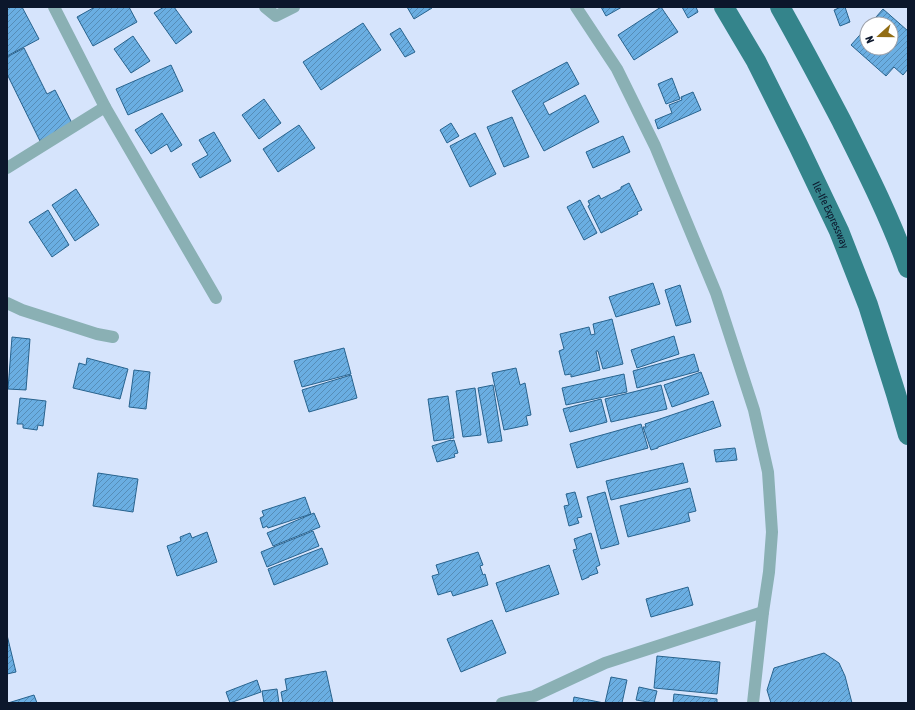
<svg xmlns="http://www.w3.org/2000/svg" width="915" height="710" font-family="'Asap Condensed',sans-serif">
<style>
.building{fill:url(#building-hatch);stroke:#28638e}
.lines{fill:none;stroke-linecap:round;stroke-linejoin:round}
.minor{stroke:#8ab0b4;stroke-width:12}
.primary{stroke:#34848b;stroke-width:20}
.labels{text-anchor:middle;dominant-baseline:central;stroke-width:3;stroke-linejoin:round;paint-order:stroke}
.street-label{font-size:11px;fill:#0c172c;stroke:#fff}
</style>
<defs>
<pattern id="building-hatch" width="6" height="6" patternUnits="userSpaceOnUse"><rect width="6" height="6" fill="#6aaee2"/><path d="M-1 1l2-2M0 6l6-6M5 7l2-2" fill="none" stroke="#568db7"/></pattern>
</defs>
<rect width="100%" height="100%" fill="#d6e4fc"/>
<!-- building -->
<g class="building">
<path d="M7,7H22L39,39L7,56Z"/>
<path d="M95,7H129L137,22L93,46L77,17Z"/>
<path d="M164,7H174L192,32L176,44L154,13Z"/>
<path d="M407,7H432V8L414,19Z"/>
<path d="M601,7H622L606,16Z"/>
<path d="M661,7L678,32L634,60L618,35Z"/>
<path d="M682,7H696L698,12L688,18Z"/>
<path d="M841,7H845L850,22L840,26L834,10Z"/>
<path d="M883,9L908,31V69L903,75L894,67L886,76L851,45L867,27V48H891V24H870Z"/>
<path d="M363,23L381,50L321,90L303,62Z"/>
<path d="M400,28L415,52L405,57L390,34Z"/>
<path d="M133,36L150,61L131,73L114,49Z"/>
<path d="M24,48L47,94L55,90L73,125L40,141L7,74V57Z"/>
<path d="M567,62L579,84L543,103L549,115L585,95L599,122L544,151L512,91Z"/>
<path d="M171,65L183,91L128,115L116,89Z"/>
<path d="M672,78L680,99L666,104L658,84Z"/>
<path d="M693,92L701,110L658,129L655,120L672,113L669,105L682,100L681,97Z"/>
<path d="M264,99L281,123L259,139L242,115Z"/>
<path d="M162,113L182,145L171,152L167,144L151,154L135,130Z"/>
<path d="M512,117L529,157L504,167L487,127Z"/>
<path d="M451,123L459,136L447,143L440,130Z"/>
<path d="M299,125L315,148L278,172L263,149Z"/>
<path d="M214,132L231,161L200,178L192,164L208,155L199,140Z"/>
<path d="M475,133L496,174L470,187L450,146Z"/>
<path d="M623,136L630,152L593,168L586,152Z"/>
<path d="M629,183L642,210L637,212L638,214L601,233L588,206L590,205L588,201L599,195L601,199L621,189V187Z"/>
<path d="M76,189L99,225L75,241L52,205Z"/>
<path d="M580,200L597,233L584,240L567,207Z"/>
<path d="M48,210L69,245L52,257L29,222Z"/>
<path d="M653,283L660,304L616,317L609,297Z"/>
<path d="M680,285L691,322L676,326L665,290Z"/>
<path d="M612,319L623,364L603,369L598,351H596L600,370L571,377V374L565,375L559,351L564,349L560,334L589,327L591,335L595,334L593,324Z"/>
<path d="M674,336L679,354L637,368L631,350Z"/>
<path d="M12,337L30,339L26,390L8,389Z"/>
<path d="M344,348L351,374L302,387L294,361Z"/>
<path d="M694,354L699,371L637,388L633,371Z"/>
<path d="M87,358L128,369L120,399L73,388L79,363L86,365Z"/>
<path d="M516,368L520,385L525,383L531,415L526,416L528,425L504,430L492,373Z"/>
<path d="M134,370L150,372L146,409L129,407Z"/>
<path d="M701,372L709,394L672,407L664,385Z"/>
<path d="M624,374L627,392L566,405L562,388Z"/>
<path d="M351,375L357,398L309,412L302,390Z"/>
<path d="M493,385L502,441L488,443L478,388Z"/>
<path d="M661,385L667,409L611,422L605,399Z"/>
<path d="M475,388L481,435L463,437L456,391Z"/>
<path d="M448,396L454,438L434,441L428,399Z"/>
<path d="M20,398L46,401L43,426L38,425L37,430L23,428V424H17Z"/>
<path d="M601,399L607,422L570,432L563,409Z"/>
<path d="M713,401L721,426L658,447V448L651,450L643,427H646L645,424Z"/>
<path d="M641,424L648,448L577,468L570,444Z"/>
<path d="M451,440V441L454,440L458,453L454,454L455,457L437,462L432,446Z"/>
<path d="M735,448L737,460L716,462L714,450Z"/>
<path d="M683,463L688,482L611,500L606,481Z"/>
<path d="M98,473L138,479L133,512L93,506Z"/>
<path d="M690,488L696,511L688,513L690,521L628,537L620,506Z"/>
<path d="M575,492L582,517L577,518L579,523L569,526L564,506L569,505L566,494Z"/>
<path d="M605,492L619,544L601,549L587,497Z"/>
<path d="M305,497L311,514L268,528L267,526L263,528L260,518L264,516L262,511Z"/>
<path d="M314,513L320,527L273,546L267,533Z"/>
<path d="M313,531L319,546L267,567L261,552Z"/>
<path d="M207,532L217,562L177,576L167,546L181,541L180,537L190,533L192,538Z"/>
<path d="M591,533L600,565L596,567L598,573L589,576V577L582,580L573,550L577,549L574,539Z"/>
<path d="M322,548L328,564L274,585L268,569Z"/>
<path d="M478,552L483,565L480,566L483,575L485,574L488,585L453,596L451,591L438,595L432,576L439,574L436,565Z"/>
<path d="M549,565L559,594L506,612L496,583Z"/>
<path d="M688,587L693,605L651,617L646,599Z"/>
<path d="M492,620L506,653L461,672L447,639Z"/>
<path d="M7,635L16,672L7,674Z"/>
<path d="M824,653L839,663L845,676L852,703H771L767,690L774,668Z"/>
<path d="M657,656L720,662L717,694L654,688Z"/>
<path d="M326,671L333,703H283L281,692L287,690L285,679Z"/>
<path d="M611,677L627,680L622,703H605Z"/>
<path d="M257,680L261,692L230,703L226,692Z"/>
<path d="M639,687L657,691L654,703L636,700Z"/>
<path d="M277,689L279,703H264L262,691Z"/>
<path d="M674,694L717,699V703H673Z"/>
<path d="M34,695L37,703H8Z"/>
<path d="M574,697L604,703H573Z"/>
</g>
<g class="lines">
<!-- minor -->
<g class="minor">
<path d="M54,7L105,107L216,298"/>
<path d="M265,7L276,16L294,7"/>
<path d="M576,7L617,69L655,146L716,293L754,410L768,472L772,532L769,572L763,612L753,703"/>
<path d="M7,168L105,107"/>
<path d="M7,303L22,310L97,334L113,337"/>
<path d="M502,703L534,696L605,663L763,612"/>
</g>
<!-- primary -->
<g class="primary">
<path id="s1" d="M724,7L756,61L798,145L839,231L868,305L896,394L908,435"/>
<path d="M780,7C801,44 821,82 841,120C865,168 890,217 908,268"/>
</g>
</g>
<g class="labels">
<!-- street labels -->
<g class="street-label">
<text stroke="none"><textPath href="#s1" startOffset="234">Ile-Ife Expressway</textPath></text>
</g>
</g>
<!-- border -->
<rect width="915" height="710" fill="none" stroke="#0c172c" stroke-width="16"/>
<!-- north arrow -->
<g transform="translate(879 36) rotate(249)"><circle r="19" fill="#ffffff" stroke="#9ea2ab"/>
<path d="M0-3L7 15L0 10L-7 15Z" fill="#926d14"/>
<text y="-6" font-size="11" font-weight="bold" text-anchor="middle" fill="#0c172c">N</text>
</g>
</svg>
